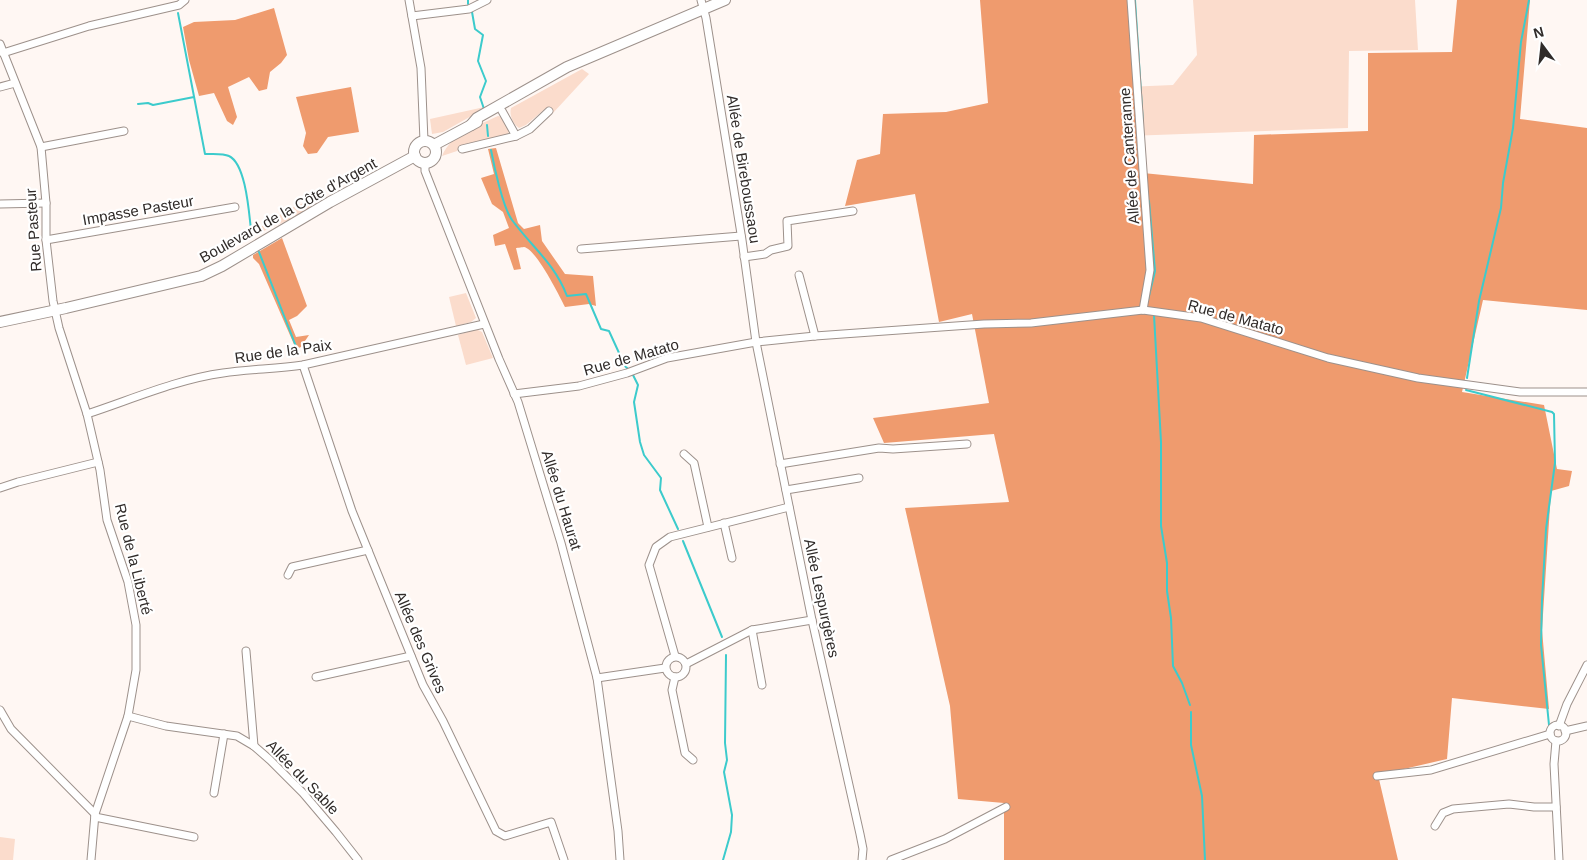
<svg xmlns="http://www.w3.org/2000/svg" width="1587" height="860" font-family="Helvetica,sans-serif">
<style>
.green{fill:#fbdccc}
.forest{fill:#ef9b6e}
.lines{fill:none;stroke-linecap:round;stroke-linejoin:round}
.stream{stroke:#3ccbcc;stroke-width:2}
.minor-casing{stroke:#9d918b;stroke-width:9}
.secondary-casing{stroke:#9d918b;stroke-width:12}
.minor{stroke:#fff;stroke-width:7}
.secondary{stroke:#fff;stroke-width:10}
.labels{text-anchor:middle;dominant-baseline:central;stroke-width:4.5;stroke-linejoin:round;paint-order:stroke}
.street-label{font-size:15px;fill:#302b29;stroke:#fff}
</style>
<rect width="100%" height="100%" fill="#fff7f3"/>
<!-- green -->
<g class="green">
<path d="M1193,0H1415L1418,50L1349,51L1348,128L1128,136L1126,87L1173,85L1197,55Z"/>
<path d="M582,69L589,74L553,113L546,108L526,125L519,128C513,124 509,115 511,108Z"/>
<path d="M489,106L443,132L432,134L430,119Z"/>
<path d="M498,116L502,117L509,131L508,134L462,145L457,151L442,156C452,133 477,126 498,116Z"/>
<path d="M309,201L312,206L311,209L298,217L295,216L291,208Z"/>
<path d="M286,211L291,219L259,233V228Z"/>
<path d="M466,293L476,318L471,322L456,326L449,297Z"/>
<path d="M476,329L482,332L493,358L466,365L458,335Z"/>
<path d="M0,837L15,839L13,860H0Z"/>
</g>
<!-- forest -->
<g class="forest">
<path d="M980,0H1130L1143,173L1253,184L1254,135L1368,131V53L1452,52L1457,0H1530L1520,119L1587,128V310L1483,300L1462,392L1544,405L1557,469L1572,471L1569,486L1551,491L1542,630L1549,709L1452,698L1447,759L1378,775L1398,860H1004V803L958,799L950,706L905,508L1009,502L994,434L884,443L873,418L989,403L972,314L939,322L915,194L845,206L857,160L880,154L883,114L946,112L988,103Z"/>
<path d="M274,8L287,55L281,63L270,72L267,89L259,91L249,77L228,87L237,117L233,125L227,121L214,93L199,96L189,60L183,27L194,22L235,20Z"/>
<path d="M351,87L359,132L328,137L317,153L308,154L303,146L306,133L296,97Z"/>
<path d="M496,148L518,223L524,229L540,225L542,241L565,274L593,276L596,306L589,304L565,307C559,295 536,249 524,247C524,247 517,248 516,248L521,269L514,270L505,244L495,246L493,235L509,228L503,212L492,204L481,178L494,174L488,149Z"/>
<path d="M282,238L307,306L297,316L289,320L296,337L309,335L301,347L296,349L259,264L253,258V255Z"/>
</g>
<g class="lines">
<!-- stream -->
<g class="stream">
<path d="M468,0V4"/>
<path d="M1135,0L1143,124"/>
<path d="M472,12L475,29L483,35L478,61L486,81L480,97L484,109"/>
<path d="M178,13L205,154C212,154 223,153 229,156C246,164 249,213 251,230"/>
<path d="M138,104L148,103L153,105L194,97"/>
<path d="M487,125L488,136"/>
<path d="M491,150C494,166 503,208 512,220C532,247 555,264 567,296L586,294L601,329L609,331L625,366L629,370"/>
<path d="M259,252L299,354"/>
<path d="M1148,300L1155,271L1149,201"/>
<path d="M1154,315L1161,442V526L1167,563V591L1171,618L1173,666L1182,683L1190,705"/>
<path d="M632,373L638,385L634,402L640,442L644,455L661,478L660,490L678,529"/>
<path d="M1467,378L1479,301L1501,208L1503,183L1513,128L1521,42L1529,0"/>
<path d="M1466,390L1552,412L1554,414L1555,463L1546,529L1542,600L1541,645L1549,725"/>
<path d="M683,541L722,637"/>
<path d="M1191,712V745L1202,796L1205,860"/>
<path d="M723,860L731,832L732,815L724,772L727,760L725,743L726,655"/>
</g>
<defs>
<g id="minor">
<path d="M409,0L421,68L424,141"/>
<path d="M701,0L706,18L742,240L756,342L812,620L860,834L863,849L862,860"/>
<path d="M1131,0L1150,270L1143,310"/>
<path d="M412,16L469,9L487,0"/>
<path d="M0,44L41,147L46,203V240L53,301L59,328L87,414L100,470L107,520L128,582L136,625V670L128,716L95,814L91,860"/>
<path d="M3,53L89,26L179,5L185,0"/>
<path d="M0,87L15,83"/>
<path d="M502,111L516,136"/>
<path d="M41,147L124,131"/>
<path d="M462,149L516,136L530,129L549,111"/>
<path d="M425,163V171L499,359L518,402L561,543L597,678L618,831L620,860"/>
<path d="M0,204L46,203"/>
<path d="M46,240L235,207"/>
<path d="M581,249L741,236"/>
<path d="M744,257L765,254L771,250L788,246L787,221L853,211"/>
<path d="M799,275L815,336"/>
<path d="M303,365L352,511L423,685L443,721L496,831L505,836L551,822L564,860"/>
<path d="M514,394L579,386L627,373L667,358L756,342L815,336L927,328L984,324L1031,323L1143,310L1201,318L1328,358L1418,378L1520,392H1587"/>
<path d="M87,414C130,400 178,379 223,373C249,369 276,369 303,365L484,324"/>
<path d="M684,454L694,463L708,527"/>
<path d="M780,464L879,448L893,449L967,444"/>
<path d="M0,488L18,482L98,462"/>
<path d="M786,490L859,478"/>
<path d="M724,523L732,558"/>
<path d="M288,575L292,567L368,550"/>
<path d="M752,630L762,685"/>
<path d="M246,651L254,746"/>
<path d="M675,656L649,565L656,547L670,537L789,507"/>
<circle cx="676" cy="667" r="10"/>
<path d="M686,664L752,630L812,620"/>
<path d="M316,677L411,656"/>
<path d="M675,677L672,690L685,753L693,760"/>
<path d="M597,678L665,668"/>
<path d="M0,710L11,729L95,814"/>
<path d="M128,716L166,726L237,736L254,746L270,760L303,793L336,832L358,860"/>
<circle cx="1558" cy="733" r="8"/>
<path d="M1559,726L1567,704L1587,665"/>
<path d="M1565,731L1587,726"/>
<path d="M1556,741L1554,764L1559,860"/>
<path d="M1377,776L1431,770L1550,734"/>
<path d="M214,793L224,734"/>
<path d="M95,817L194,837"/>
<path d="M1435,826L1443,813L1453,809L1509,804L1534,807H1556"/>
<path d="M891,860L945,839L1006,807"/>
</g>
<g id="secondary">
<path d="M471,125L477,118L567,67L725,0"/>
<circle cx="425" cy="152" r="11"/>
<path d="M434,145L477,122"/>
<path d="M0,322L66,308L201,276L222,266L330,202L415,156"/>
</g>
</defs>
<!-- minor casing -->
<use href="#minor" class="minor-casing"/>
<!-- secondary casing -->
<use href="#secondary" class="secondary-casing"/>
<!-- minor -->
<use href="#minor" class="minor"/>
<!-- secondary -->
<use href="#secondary" class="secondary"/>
</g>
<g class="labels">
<!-- street labels -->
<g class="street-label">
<text transform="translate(1129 156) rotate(-94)">Allée de Canteranne</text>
<text transform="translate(744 169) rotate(81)">Allée de Bireboussaou</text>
<text transform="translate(138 210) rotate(-10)">Impasse Pasteur</text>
<text transform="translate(288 210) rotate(-29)">Boulevard de la Côte d'Argent</text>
<text transform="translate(33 230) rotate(-94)">Rue Pasteur</text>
<text transform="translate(1236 317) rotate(15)">Rue de Matato</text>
<text transform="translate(283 351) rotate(-8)">Rue de la Paix</text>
<text transform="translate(631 357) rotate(-16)">Rue de Matato</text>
<text transform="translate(562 500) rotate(73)">Allée du Haurat</text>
<text transform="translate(134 559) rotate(76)">Rue de la Liberté</text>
<text transform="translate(822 598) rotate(78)">Allée Lespurgères</text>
<text transform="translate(421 642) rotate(67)">Allée des Grives</text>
<text transform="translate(303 777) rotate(46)">Allée du Sable</text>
</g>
</g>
<!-- north arrow -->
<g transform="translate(1542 45) rotate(345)" stroke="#ffffff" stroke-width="4" paint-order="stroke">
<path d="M0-4L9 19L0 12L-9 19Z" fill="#302b29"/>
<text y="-8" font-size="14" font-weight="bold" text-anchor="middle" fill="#302b29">N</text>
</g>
</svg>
